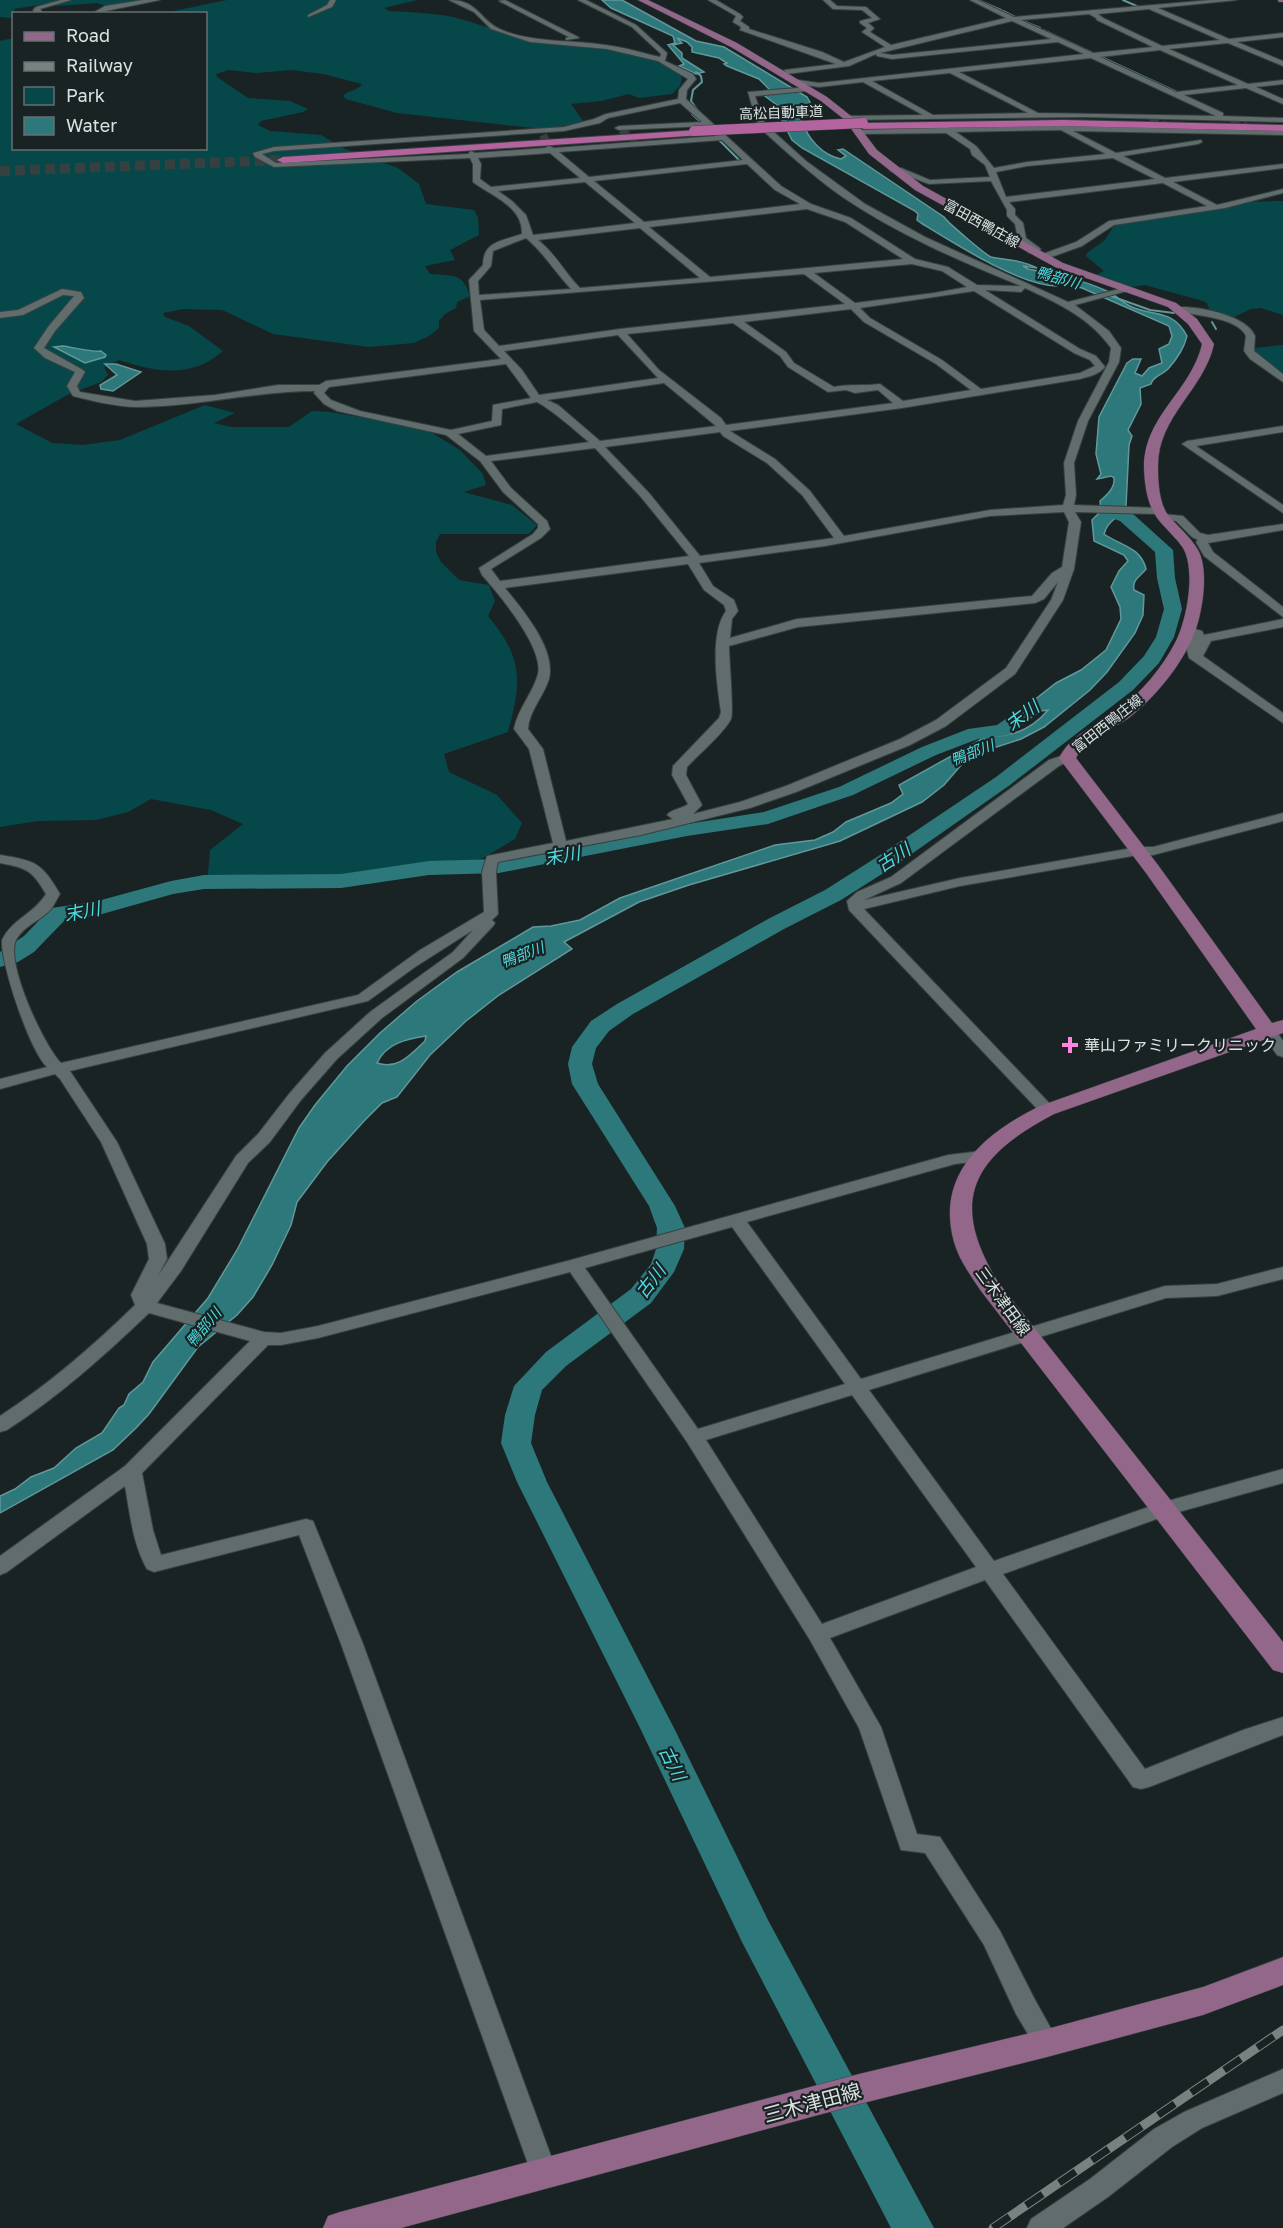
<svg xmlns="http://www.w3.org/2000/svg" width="1283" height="2228" font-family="'Golos Text','Noto Sans JP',sans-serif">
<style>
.green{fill:#06484a}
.water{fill:#2d787b;stroke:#61989a;stroke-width:1.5;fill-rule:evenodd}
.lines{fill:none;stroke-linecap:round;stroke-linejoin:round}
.stream{stroke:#61989a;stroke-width:2}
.river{fill:#2d787b;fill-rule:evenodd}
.minor-tunnel{stroke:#374040;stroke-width:8;stroke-dasharray:8 4;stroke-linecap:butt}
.highway-tunnel{stroke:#374040;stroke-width:10;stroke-dasharray:10 5;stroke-linecap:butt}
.minor-casing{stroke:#384040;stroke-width:2}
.major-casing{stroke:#384040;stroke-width:1}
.highway-casing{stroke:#384040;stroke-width:2}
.minor{fill:#616c6c;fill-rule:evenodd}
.major{fill:#926789;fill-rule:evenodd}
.highway{fill:#b3639d;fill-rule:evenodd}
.rail-casing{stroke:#798181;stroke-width:9}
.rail{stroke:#1a2324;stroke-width:7;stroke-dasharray:20;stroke-linecap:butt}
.highway-bridge-casing{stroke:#384040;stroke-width:11;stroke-linecap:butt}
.highway-bridge{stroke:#b3639d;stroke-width:10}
.poi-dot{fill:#ff85df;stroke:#1a2324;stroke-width:2}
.labels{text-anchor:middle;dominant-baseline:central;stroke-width:4.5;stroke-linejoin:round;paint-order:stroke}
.far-street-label{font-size:14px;fill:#dbe1e1;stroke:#1a2324}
.far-water-label{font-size:15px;font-style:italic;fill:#4adce1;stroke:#1a2324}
.poi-label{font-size:16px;fill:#dbe1e1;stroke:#1a2324;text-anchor:start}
.street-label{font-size:16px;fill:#dbe1e1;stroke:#1a2324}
.water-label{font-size:18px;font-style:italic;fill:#4adce1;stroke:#1a2324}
.near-street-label{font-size:20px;fill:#dbe1e1;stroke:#1a2324}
</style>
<rect width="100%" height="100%" fill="#1a2324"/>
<!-- green -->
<g class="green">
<path d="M0,0H147L110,7L97,3L56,6L46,4L13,9L17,13L52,11L53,13L14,14L13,18L0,17Z"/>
<path d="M227,0H417L384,8L389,11C408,12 429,13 448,16C476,22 501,33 528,39C572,49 650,43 682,77L680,86L672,94L639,98L629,94L601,101L571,104L583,121L571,125L542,129L397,113L346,99L343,96C348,90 358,91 362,84L323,74L291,70L257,73L229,70L216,74L217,77L248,98L290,101L308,109L303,112L261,121L258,125L270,131L321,135L345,149L398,168L419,184L426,204L474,210L478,218L479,235L450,250L455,260L425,266L430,274C452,276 463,272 470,296L457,302L456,308L445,314L439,321V328L429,336L414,343L369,347L273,334L222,310L183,309L163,313L165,317L189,326L223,351C191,379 156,372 119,360L104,367L108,375L101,382L67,395L16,424L52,443L83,445L120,440L205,405L235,413L214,423L231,427H289L312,411L330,412L424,428L460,450L483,474L486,485L464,492L512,505L537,525L529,534H440L436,542V552L441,562L459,580L489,585L495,601L488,616C523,658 522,681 508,732L444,754L449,772L497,795L522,823L515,839L481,859L422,876L374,871L288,885L207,886L210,850L243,824L211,810L151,799L128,812L96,820L38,821L0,827V41L13,38L14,148H206V14L164,13Z"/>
<path d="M1283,201V315L1261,308L1251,309L1234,317L1210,311L1207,303L1203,301L1145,285L1131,287L1096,275L1104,271L1086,256L1087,253L1105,240L1113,227L1126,222L1247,202Z"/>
<path d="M1283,345V373L1256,352L1254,348Z"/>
</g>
<!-- water -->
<g class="water">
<path d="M602,0H622L696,41L724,47L807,97L815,111L812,117H804L802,121C808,139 822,155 841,159L846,156L838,150L843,149L944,217C948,223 986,255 991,257C1007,260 1022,260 1037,268L1023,266L1028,269C1055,274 1084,280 1109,292C1117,296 1122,303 1132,307C1155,317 1173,309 1187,336C1184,348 1177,359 1168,369C1162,375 1153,376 1151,384L1140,388L1141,404L1128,430L1132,436L1129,445L1126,506C1119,518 1107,521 1104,534C1121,546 1141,547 1146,569C1140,577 1132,579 1134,590L1144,595L1143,615L1135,633L1107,672L1090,690L1044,727L1021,739L969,756L944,785L922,802L840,841L689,885L639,902L564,942L572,949L499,995L466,1021L430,1055L397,1097L382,1103L364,1121L327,1162L297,1202L291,1225L272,1265L253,1297L237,1315L198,1347L149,1414L136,1428L113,1450L0,1513V1496L15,1489L31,1477L54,1468L76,1448L102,1433L119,1408L124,1405L129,1394L143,1382L153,1362L208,1298L237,1250L299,1128L315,1105L347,1066L380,1033L417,1001L457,972L533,927L551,926L580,920L620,898L775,845L815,840L833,832L846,822L891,803L903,794L899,785L991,734L1056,683L1081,670L1106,650L1121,619L1120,607L1111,587L1119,571L1128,561L1124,555L1094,541L1092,520L1101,511L1100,501C1107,495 1115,488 1114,478L1111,476L1097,479L1101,474L1096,454L1099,417L1127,363L1133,359H1141L1135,373L1142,376L1149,368L1162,363L1159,349L1169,344L1172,336L1169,326L1082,288L1046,280L1058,286C1022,287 952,242 921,223L917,220L918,214L915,211L802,148L792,140L777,110V105L765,96L770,90L759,79L727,66L724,64L727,63L719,58L692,52V47L687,42L677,38L682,43L673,45L682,53V58L704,72L696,74L679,66L684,64L668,45L675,43L673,36L611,8ZM1048,710C1033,728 1016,736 994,736L1013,729L1041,711ZM426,1036L425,1041C410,1055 398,1070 377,1063C386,1043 407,1039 426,1036Z"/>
<path d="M63,346C71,347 96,353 101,351L106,355L105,357L85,363L54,347Z"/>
<path d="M105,364H116L141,372L113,391L101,389L100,385L117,375Z"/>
</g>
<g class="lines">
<!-- stream -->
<g class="stream">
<path d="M978,0L1001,10"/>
<path d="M1123,0L1139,7"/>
<path d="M1003,11L1017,18"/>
<path d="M1021,20L1040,28"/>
<path d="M1043,30L1095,54"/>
<path d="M1099,56L1179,93"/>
<path d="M696,72L701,76L702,82L693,90L691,101L699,112L692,114L705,126"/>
<path d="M715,136L739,160L735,162"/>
<path d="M1111,296L1150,310L1174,313"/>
<path d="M1212,322L1216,329"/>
</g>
<!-- river -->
<g class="river">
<path d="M1112,507L1132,513L1173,550L1175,578L1182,609L1174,637L1159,663L1133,690L1010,785L893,867L841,900L784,929L633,1014L609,1031L596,1048L592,1064L598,1084L675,1206L685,1228L684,1249L674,1272L651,1303L566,1366L542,1390L535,1415L531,1443L547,1482L675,1730L768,1920L934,2228H891L742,1942L641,1730L517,1482L501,1443L505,1415L514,1386L546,1352L631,1289L651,1264L656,1249L657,1228L649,1206L572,1084L568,1064L572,1047L591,1021L617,1004L768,919L825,890L877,857L996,777L1119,682L1144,656L1156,637L1164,609L1157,578L1155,552L1120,521L1106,516L1103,512L1106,508Z"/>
<path d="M1024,709L1031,711L1034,715L1009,735L978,739L936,755L853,795L768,824L687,836L499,873L429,875L341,888L204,889L173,894L95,916L66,919L34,952L18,962L0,967V952L24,936L51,908L94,902L171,881L204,875L341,874L429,861L499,859L687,824L764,812L839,787L922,747L968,729L997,725L1017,711Z"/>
</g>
<!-- minor-tunnel -->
<g class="minor-tunnel">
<path d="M1151,118L1170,128"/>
<path d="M1232,120L1253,130"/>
<path d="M621,130L638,142"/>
<path d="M543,135L549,148"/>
</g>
<!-- highway-tunnel -->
<path class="highway-tunnel" d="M0,171L283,160"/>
<defs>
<g id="minor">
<path d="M61,0H71L40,9L44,14H36L33,10L36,7Z"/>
<path d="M143,0H160L91,14L105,6Z"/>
<path d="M330,0H336L332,7L308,17V15L327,5Z"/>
<path d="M449,0C476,0 478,16 496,27C524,43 573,40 605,45C624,47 642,53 660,57L661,54L632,27L578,0H586L636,25L667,53L665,61L693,74L696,79L687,90L686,99L781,186L811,204L851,218L915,259L948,267L977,285L1021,286C960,261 899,235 844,198C814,177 786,152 759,127L747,125L757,123L748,92L810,87L807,91L755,96L765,124L806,161L865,204L925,237L1068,302L1127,287V291L1075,305L1109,331L1121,348L1119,362L1088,421L1074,463L1076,495L1074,505L1158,508L1164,511L1158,514L1075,512L1081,522L1074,569L1063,600L1015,674L946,726L910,745L796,792L750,808L641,835L498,862L496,872L498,914L492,920L495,923L493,926L463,958L382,1018L337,1059L301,1100L270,1142L248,1163L181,1271L157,1303L264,1332L281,1333L318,1326L571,1260L948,1155L981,1151L987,1152L989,1156L987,1160L955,1164L747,1222L861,1379L1165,1286L1217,1284L1283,1267V1279L1217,1296L1166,1298L869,1390L994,1561L1157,1504L1283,1469V1483L1168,1515L1003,1574L1145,1769L1243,1730L1283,1717V1735L1149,1787L1141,1789L1133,1787L985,1580L830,1638L881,1727L917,1834L940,1837L1000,1931L1034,1998L1059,2043L1056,2051L1047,2054L1038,2051L1016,2014L984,1945L925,1853L901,1850L859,1728L810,1640L687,1442L570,1272L318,1338L281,1345H268L142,1473L153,1530L161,1555L306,1519L313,1521L363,1644L558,2175L554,2184L545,2187L536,2184L532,2175L341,1644L299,1535L154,1572L147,1569C133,1545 130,1514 125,1486L7,1572L0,1575V1556L125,1466L250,1341L149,1313C104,1356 59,1396 7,1430L0,1432V1416C49,1384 93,1346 135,1305L131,1295L149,1259L147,1244L101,1142L60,1079L55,1074L0,1089V1079L47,1067C29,1050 0,961 2,940C12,919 34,914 46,894C32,870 27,868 0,863V855C36,861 41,862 60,894C56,900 53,909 47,913C37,922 23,927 16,940C5,962 44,1046 61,1063L358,995L420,950L484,912L482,872L487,856L553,843L529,749L514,729C517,710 533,693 538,674C544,648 499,594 482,575L479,568L533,534L538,528V524L503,492L480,461L446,435L337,411L324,404L314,393L315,391C255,391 197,407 137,407C117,407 93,401 73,396L67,386L75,372L45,358L34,348L48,327L74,296L63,295L23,315L0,318V312L18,310L62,289L81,292L84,298L55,331L44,348L83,370L85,372L77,386L80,392L135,401L215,395L278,385H319L326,381L501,359L474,331L469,280L483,265C483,241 502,241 522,234C523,206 491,196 473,182V164L470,158L274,167L255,157L253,153L274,147L564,127L594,119L606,114L678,99L679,90L688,79L658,61L607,49L530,42L491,29L474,12ZM680,103L702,122L619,126L615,128L619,130L706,126L717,136L554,148L549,146L545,148L475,153L471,151L468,154L276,163L262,154L274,151L564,131L600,123L608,118ZM722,140L743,160L589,177L559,152ZM550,153L580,178L491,187L480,179L481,164L478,158ZM747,164L775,190L800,204L644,222L594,181ZM585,182L635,223L533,235L526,215L512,201L498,191ZM807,209L845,222L903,259L710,277L649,227ZM640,228L700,278L580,288C565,273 555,253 538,240ZM526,238C544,253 555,272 571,289L479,295L478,281L491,266L493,251ZM912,264L942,271L967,287L934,293L855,303L814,273ZM804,274L845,304L620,329L499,346L484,330L480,300ZM1025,288C1058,303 1090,318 1111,348L1109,362L1078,421L1064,463L1066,495L1063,505L990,510L844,536L810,491L775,459L730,431L902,408L1080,379C1090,376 1098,375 1105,367L1096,356L1080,349L985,290L1021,292ZM974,291L1074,353L1090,360L1095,366L1080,373L981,389L942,360L870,318L860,308ZM851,309L864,322L936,364L971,390L903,401L880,384C864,386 849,384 834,387L794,363L786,352L744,322ZM733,323L780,356L788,367L828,392L846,390L855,393L878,390L893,403L726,425L721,418L659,370L627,334ZM618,335L658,378L539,395L522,370L504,351ZM506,364L531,398L493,405L492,421L451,430L360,411L331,400L324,393L329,387ZM664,383L716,426L600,441L558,405L547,400ZM537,402C555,412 573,429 589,442L486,456L458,434L501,425L502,409ZM720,432L723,436L767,463L802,495L834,538L700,556L649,493L605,447ZM595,448L641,497L689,556L500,581L491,569L541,538L550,529L547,521L511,488L491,461ZM1064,512L1069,522L1062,567L1052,573L1032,596L797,619L730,638L732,619L738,611L734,600L713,586L699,563L825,546L990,516ZM688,564L704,590L724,605L726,611C709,634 717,685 721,712L719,718L673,766L672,775L688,804C682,809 671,809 667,815L673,819L566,841L543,749L528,729C529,712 542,698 548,682C559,652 523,610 505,588ZM1058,582L1051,600L1006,668L936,720L900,739L786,786L740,802L693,814L702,805L686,775L687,767C698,755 724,733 731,719C734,714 729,658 729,646L798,627L1035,603L1044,599ZM473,930L453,952L370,1012L325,1053L289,1094L258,1134L236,1156L158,1276L167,1259L165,1244L117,1142L70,1071L368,1001L415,967ZM732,1227L845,1384L698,1429L585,1268ZM852,1395L976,1567L822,1624L706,1440Z"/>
<path d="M505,0L578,37L579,38L566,40V38L569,37L499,1Z"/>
<path d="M708,0H716L740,14L743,17L740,21L749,27V29L822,52L844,62L885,47L862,32L867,28L860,23V21L872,18L862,10L833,9L823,0H830L837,6L866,7L880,19L868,23L874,28L870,32L891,45L1006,18L970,0H978L1014,17L1211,0H1237L1158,8L1229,39L1283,33V37L1237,42L1283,61V66L1228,43L1169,49L1248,84L1283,80V84L1256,87L1283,99V104L1246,88L1184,95L1223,113V116L1283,118V122L1085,117L848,120H845V116L923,115L863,82L819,87L791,83V79L819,83L1084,54L1058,42L892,59L877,56L876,54L849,66L787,74L784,70L836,64L740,30L741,27L733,22L736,16ZM1149,9L1220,40L1162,46L1103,18L1098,14ZM1089,14L1096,18L1097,20L1153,47L1093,53L1021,20ZM1012,21L1051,39L892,55L880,53ZM1160,50L1238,85L1176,92L1100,57ZM1091,58L1216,116L1038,113L959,72ZM950,73L1028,113L933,115L872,81Z"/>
<path d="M940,125L949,128L1061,126L1283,131V135L1073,131L1116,153L1201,140L1202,142L1198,144L1123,156L1165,178L1283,164V168L1173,182L1217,205L1283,189V193L1225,208L1114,225L1082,246L1043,260L1039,257L1040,255L1076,242L1109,221L1207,206L1163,183L1009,202L1015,209V215L1023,223L1026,238L1041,249L1035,253H1029L1028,251L1030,249L1018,239L1015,224L1007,216V210L991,181L929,184L900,173L890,171L901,168L930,180L990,177L985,165L972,155L970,149L946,133L858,134L854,132L858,130L940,128ZM1061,130L1106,154L1027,162L994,168L976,146L956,132ZM1113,158L1155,179L1006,197L996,172L1027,166Z"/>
<path d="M1182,307C1202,307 1247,316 1255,336L1254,351L1283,374V382L1250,359L1244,351L1246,336C1238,318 1196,315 1179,312L1177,310Z"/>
<path d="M1283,426V432L1196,446L1283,505V513L1182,444L1187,441Z"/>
<path d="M1163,514L1183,516L1200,533L1208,535L1283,524V530L1208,543L1213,552L1283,607V617L1204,556L1196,542L1198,540L1192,537L1176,521L1159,519L1157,517Z"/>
<path d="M1283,619V627L1211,641L1203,656L1283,713V723L1189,658L1187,650L1191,636L1182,631L1188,627L1202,631L1204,635Z"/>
<path d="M1067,754L1072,755L1074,758L1059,766L901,883L864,900L960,878L1138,847H1153L1283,813V821L1153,855H1138L960,886L864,909L1053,1107L1055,1110L1047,1115L1041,1113L849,910L847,901L857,892L891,877L1049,760Z"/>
<path d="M1268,1026L1274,1028L1283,1041V1057L1277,1055L1260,1031Z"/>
<path d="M1283,2069V2093L1202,2128L1172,2147L1108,2197L1063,2228H1027L1031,2219L1090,2179L1154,2129L1184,2112Z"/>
</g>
<g id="major">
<path d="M638,0H648L737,43L827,97L851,116L877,150L923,186L1063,263L1176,303L1197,319L1214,344C1204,390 1158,416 1158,466C1158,481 1159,503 1168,515C1178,527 1190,536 1198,550C1210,571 1202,618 1192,639C1179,668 1155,697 1130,717C1113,730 1086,738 1076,758L1158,865L1272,1023L1283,1020V1033L1054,1114C974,1156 947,1199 998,1282L1283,1642V1673L1273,1670L981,1291C971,1276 959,1260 954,1242C935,1174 985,1133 1040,1106L1256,1029L1146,873L1059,758C1071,734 1097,725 1118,710C1141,693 1163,667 1176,641C1187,619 1196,570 1183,548C1177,539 1169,532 1162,524C1148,509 1145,489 1144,469C1143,416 1191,392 1202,344L1188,324L1168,307L1055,267L915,190L869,154L845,120L821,101L731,47Z"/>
<path d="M1278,0H1283V2H1279Z"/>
<path d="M1283,1957V1985L1203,2015L1047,2057L859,2104L401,2228H323L328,2216L340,2212L859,2074L1047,2029L1203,1987Z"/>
</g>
<g id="highway">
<path d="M1063,120L1283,125V131L1063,126L863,129L857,126L863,123Z"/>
<path d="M698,130L704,133L702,135L283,163L277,160L283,157Z"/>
</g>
</defs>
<!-- minor casing -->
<use href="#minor" class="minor-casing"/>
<!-- major casing -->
<use href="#major" class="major-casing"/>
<!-- highway casing -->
<use href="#highway" class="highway-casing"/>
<!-- minor -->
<use href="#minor" class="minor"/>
<!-- major -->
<use href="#major" class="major"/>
<!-- highway -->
<use href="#highway" class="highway"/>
<defs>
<path id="rail" d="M993,2228L1283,2030"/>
</defs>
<!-- rail casing -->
<use href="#rail" class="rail-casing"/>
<!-- rail -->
<use href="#rail" class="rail"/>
<defs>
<path id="highway-bridge" d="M694,131L863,123"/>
</defs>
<!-- highway-bridge casing -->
<use href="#highway-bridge" class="highway-bridge-casing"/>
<!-- highway-bridge -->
<use href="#highway-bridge" class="highway-bridge"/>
</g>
<!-- markers -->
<path class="poi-dot" d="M1067 1036h6v6h6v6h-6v6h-6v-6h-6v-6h6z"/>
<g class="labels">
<!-- far-street labels -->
<g class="far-street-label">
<text transform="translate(781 112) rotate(-2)">高松自動車道</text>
<text transform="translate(982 223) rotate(29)">富田西鴨庄線</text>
<text transform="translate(1107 723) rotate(-38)">富田西鴨庄線</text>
</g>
<!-- far-water labels -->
<g class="far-water-label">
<text transform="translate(1058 277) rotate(16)">鴨部川</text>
<text transform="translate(972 752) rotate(-21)">鴨部川</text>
<text transform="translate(522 954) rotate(-21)">鴨部川</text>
<text transform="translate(203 1327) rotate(-50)">鴨部川</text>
</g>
<!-- poi labels -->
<g class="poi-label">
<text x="1084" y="1045">華山ファミリークリニック</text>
</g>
<!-- street labels -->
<g class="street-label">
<text transform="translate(1003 1301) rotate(54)">三木津田線</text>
</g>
<!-- water labels -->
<g class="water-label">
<text transform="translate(1022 715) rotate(-37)">末川</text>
<text transform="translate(562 855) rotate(-10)">末川</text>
<text transform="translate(893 857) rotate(-33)">古川</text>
<text transform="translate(82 911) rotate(-11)">末川</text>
<text transform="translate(650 1281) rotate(-52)">古川</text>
<text transform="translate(673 1763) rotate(64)">古川</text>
</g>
<!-- near-street labels -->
<g class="near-street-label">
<text transform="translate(812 2102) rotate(-15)">三木津田線</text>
</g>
</g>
<!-- legend -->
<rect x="12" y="12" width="195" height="138" fill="#1a2324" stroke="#676f70" stroke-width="1.5"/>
<rect x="24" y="32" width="30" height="9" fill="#926789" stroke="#676f70" stroke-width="1.5"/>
<text x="66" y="42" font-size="18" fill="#dbe1e1">Road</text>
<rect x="24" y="62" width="30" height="9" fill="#798181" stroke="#676f70" stroke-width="1.5"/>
<text x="66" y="72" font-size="18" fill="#dbe1e1">Railway</text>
<rect x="24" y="87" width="30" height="18" fill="#06484a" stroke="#676f70" stroke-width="1.5"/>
<text x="66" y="102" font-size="18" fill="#dbe1e1">Park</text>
<rect x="24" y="117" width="30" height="18" fill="#2d787b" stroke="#676f70" stroke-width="1.5"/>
<text x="66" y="132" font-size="18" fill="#dbe1e1">Water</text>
</svg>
